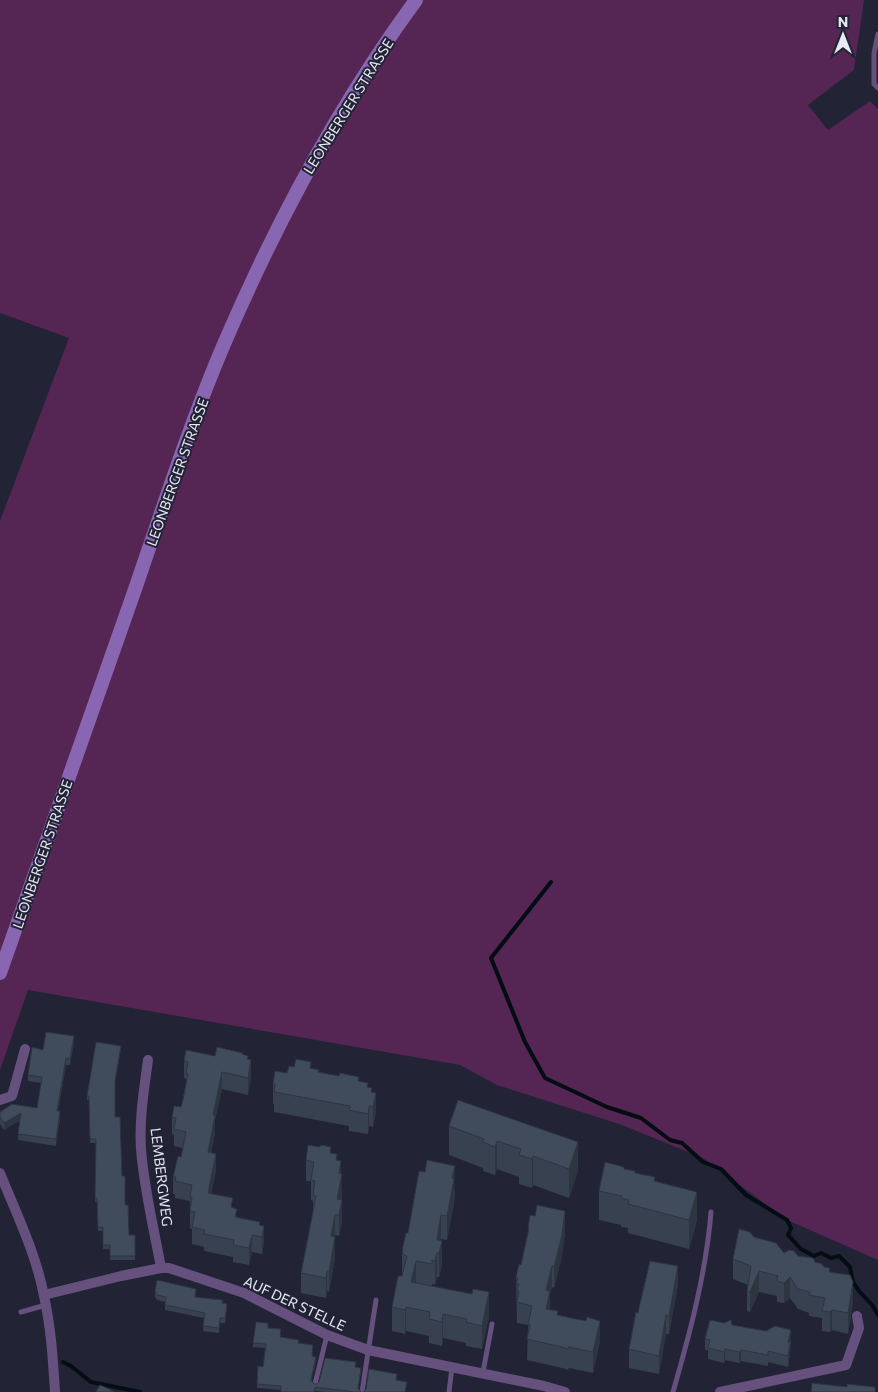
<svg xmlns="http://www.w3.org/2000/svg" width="878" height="1392" font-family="Commissioner,sans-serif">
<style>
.green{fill:#552553}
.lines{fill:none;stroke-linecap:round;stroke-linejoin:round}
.stream{stroke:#030d13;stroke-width:4}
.service{stroke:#65507e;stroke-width:5}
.minor{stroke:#65507e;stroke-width:10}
.secondary{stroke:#8966b1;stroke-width:14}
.wall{fill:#37414f}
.shaded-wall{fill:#2d3540}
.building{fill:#404c5c;stroke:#2d3540}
.labels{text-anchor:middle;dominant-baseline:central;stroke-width:4;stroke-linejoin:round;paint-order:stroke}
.street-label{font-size:14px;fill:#e8e9f5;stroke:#222335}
</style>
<rect width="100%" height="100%" fill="#222335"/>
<!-- green -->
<path class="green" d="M0,0H864L854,70L808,105L828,130L870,101L878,109V1260L787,1220L703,1158L622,1125L497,1085L460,1065L28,990L0,1070V521L69,338L0,313Z"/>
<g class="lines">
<!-- stream -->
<g class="stream">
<path d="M551,882L491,958L525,1042L545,1078L607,1107L641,1118L670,1140L682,1143L703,1162L721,1169L746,1195L787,1220L791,1228L788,1235L801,1249L814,1256L821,1253L831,1258L839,1256L850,1267L853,1282L859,1291L873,1306L878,1315"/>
<path d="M63,1362L71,1366L91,1382L140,1392"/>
</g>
<!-- service -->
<g class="service">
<path d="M878,34L874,53V84L878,88"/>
<path d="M21,1312L46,1305"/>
<path d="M483,1372L492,1324"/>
<path d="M315,1384L327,1335"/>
<path d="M362,1392L376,1300"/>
<path d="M449,1392L452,1367"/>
<path d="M673,1392C690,1333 706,1273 711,1212"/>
</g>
<!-- minor -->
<g class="minor">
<path d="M148,1060C144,1090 139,1119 141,1149C144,1189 154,1229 161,1268"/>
<path d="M0,1100L12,1096L25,1049"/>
<path d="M0,1173C16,1213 36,1253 44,1296C51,1327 53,1360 55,1392"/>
<path d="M44,1295L121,1276L161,1268H169L244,1293L327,1335L368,1350L544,1386L565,1392"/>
<path d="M720,1392L846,1365L859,1328L857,1316"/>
</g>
<!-- secondary -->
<path class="secondary" d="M0,973C45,847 89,721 133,595C162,511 189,426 224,344C276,223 338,106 416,0"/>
</g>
<!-- wall -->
<g class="wall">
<path d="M74,1043L70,1065H66L58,1111L60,1118L56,1146L18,1140L20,1120L4,1130L0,1124V1112L37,1108L41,1083L28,1081V1075L43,1050Z"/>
<path d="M121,1049L115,1083V1117L129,1235H135V1260H110V1249H103V1231H98L97,1202H95L96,1143H90L89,1100H87V1096Z"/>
<path d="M243,1054L248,1059L251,1077L248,1095L222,1089L215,1120V1133L211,1153L216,1171L211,1193L233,1208L237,1217L260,1225L264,1243L262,1254L252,1252L249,1265L233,1262V1257L204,1251V1247L192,1244V1229L190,1228V1201L175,1198V1194H173V1177L181,1157L183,1148L174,1146V1135L172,1134V1117L181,1107L186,1083V1079L184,1078V1061L215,1056Z"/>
<path d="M294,1067L311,1068L319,1072L359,1081L368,1087L372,1092L376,1113L373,1127L369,1126L368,1134L349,1131V1126L274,1112V1104H273V1084Z"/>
<path d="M458,1100L578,1171L569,1198L533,1185L532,1188L519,1184V1177L497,1169L495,1175L483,1171V1168L449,1155V1126Z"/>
<path d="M331,1153L337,1160L341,1174L342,1221L339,1236L335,1235V1258L329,1292L327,1291L326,1298L301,1293V1273L313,1212V1201L311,1200V1181H306V1160Z"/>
<path d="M624,1169L655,1182L697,1220L689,1249L628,1233V1228L621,1227V1225L599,1220V1191Z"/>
<path d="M455,1190L454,1203L447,1240L441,1239V1241L442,1265L439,1277H437L435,1285L432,1284V1286L489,1316L482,1349L466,1346V1343L443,1338L442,1346L429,1343V1336L406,1331L405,1334L392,1331V1307L402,1276V1254Z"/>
<path d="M528,1228L565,1232L562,1256L554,1288L552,1287L550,1294V1310L600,1341L593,1373L569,1368L568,1370L562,1368L527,1360L528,1325L517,1323L516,1277L521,1265L528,1235Z"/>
<path d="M754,1237L784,1253L798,1256L815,1262L830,1272L853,1302L848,1334L832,1330L830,1332L822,1331V1318L809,1316V1313L798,1309L790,1298L784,1303L777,1302V1296L759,1292L750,1312L747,1311V1291L748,1285L733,1279V1259Z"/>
<path d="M678,1285L669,1334H666L659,1374L629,1368V1349L638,1313Z"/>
<path d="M155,1291L196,1295V1297L223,1303L227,1309L225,1323H220L219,1333L203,1331L204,1318L165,1310V1302L157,1300L155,1297Z"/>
<path d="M724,1323L791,1341L790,1354L788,1367L768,1362V1366L741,1361L739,1363L725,1360L724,1363L708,1359V1350H705V1339Z"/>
<path d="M268,1328L280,1337L299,1343L316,1361L311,1381L314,1384H317L356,1367L361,1372L358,1389L361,1392H325L315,1391V1392H281V1390L257,1388V1384L263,1367L265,1348L253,1347V1343Z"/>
</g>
<!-- shaded-wall -->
<g class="shaded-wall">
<path d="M74,1036V1043L70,1065V1059Z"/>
<path d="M66,1058V1065L57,1117V1111Z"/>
<path d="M251,1060V1077L248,1095V1078Z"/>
<path d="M222,1072V1089L215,1120V1133L208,1169V1152L213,1115Z"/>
<path d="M376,1093V1113L373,1127V1107Z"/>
<path d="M369,1106V1126L368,1134V1114Z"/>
<path d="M60,1111V1118L56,1146V1139Z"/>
<path d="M21,1113V1120L4,1130V1123Z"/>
<path d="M497,1141V1169L495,1175V1147Z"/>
<path d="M578,1142V1171L569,1198V1169Z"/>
<path d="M216,1154V1171L208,1210V1193Z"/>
<path d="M533,1156V1185L532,1188V1159Z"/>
<path d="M341,1161L342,1195L338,1215L337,1199L339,1173Z"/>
<path d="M455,1166L454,1203L447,1240V1216L452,1178Z"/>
<path d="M697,1192V1220L689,1249V1220Z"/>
<path d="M342,1200V1221L339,1236V1215Z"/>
<path d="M565,1211V1232L562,1256L554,1288V1267Z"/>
<path d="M335,1215V1235L331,1257V1236Z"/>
<path d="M441,1215V1239L439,1253H437V1277L435,1285V1261L437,1240Z"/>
<path d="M264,1226V1243L262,1254V1237Z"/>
<path d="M252,1235V1252L249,1265V1248Z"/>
<path d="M335,1237V1258L329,1292V1272Z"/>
<path d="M442,1241V1265L439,1277V1253Z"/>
<path d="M416,1261V1285L411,1282Z"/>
<path d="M552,1266V1287L550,1294V1312L546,1330V1290Z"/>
<path d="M678,1266V1285L669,1334V1316Z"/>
<path d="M327,1271V1291L326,1298V1278Z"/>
<path d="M759,1271V1292L750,1312V1292Z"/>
<path d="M790,1277V1298L784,1303V1283Z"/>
<path d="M853,1282V1302L848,1334V1313Z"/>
<path d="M489,1292V1316L482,1349V1326Z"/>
<path d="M406,1307V1331L405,1334V1310Z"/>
<path d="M832,1310V1330L830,1332V1312Z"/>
<path d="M443,1314V1338L442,1346V1322Z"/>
<path d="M666,1315V1334L659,1374V1356Z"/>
<path d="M600,1321V1341L593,1373V1352Z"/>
<path d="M791,1330L790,1354L788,1367V1342Z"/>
<path d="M725,1349V1360L724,1363V1352Z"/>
<path d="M741,1350V1361L739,1363V1352Z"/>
<path d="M316,1357V1361L311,1383V1380Z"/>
</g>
<!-- building -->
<g class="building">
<path d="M46,1032L74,1036L70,1059L66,1058L57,1111H60L56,1139L18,1134L21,1113L4,1123L0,1117V1112L12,1104L37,1108L42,1077L28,1075L32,1047L43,1050Z"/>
<path d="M96,1042L121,1046L115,1080V1117H120L122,1176H125V1205H128L129,1235H135V1256H110V1245H103V1227H98L97,1198H95L96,1139H90L89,1096H87Z"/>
<path d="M217,1047L243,1053L242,1054L248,1056L247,1059L251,1060L248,1078L222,1072L213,1115L215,1116L208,1152L216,1154L208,1193L233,1198L231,1207L237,1209L235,1217L260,1222L259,1225L264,1226L262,1237L252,1235L249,1248L233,1245L234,1240L204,1234L205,1230L192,1227L195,1212L190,1211L192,1197H190L192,1185L175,1181L176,1177H173L178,1156L181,1157L186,1132L174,1129L176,1118L172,1117L174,1106L181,1107L183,1100L188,1074L186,1073L188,1062L184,1061L186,1050L215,1056Z"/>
<path d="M296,1059L311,1062L310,1068L319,1070L318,1072L339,1076L340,1073L359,1077L358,1081L368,1083L367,1087L372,1088L371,1092L376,1093L373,1107L369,1106L368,1114L349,1110L350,1106L274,1092L275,1084H273L275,1071L287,1073L289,1066L294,1067Z"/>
<path d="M458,1100L578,1142L569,1169L533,1156L532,1159L519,1155L521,1149L497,1141L495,1147L483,1142L484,1139L449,1126Z"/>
<path d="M308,1145L320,1147L321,1145L331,1147L330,1153L337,1154L336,1160L341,1161L339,1173L342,1174L337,1199L342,1200L339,1215H335L331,1236L335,1237L329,1272L327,1271L326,1278L301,1273L316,1196L313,1195L315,1181L311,1180L314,1162L306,1160Z"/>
<path d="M427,1160L455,1166L452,1178L454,1179L447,1216L441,1215L439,1226L437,1240L442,1241L439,1253H437L435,1261L432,1260V1264L416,1261L411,1282L472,1294L473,1289L489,1292L482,1326L466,1322L467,1319L443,1314L442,1322L429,1319L430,1312L406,1307L405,1310L392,1307L398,1276H402L407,1256L402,1254L403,1246L406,1233H408L419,1171L425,1172Z"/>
<path d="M605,1162L624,1167V1169L635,1171V1173L655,1177L654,1181L697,1192L689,1220L628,1204L629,1200L621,1198L622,1196L599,1191Z"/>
<path d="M537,1205L565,1211L562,1235L554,1267L552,1266L546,1290L550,1291L546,1309L558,1311L557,1315L586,1321L587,1317L600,1321L593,1352L569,1347L568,1349L562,1347L527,1339L530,1325H528L532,1306L517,1302L519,1291H517L519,1284H516L518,1278L516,1277L519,1264L521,1265L529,1228H528L530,1215L535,1216Z"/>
<path d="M739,1229L750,1232L754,1237L776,1243L784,1253L789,1250L794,1251L798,1256L813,1258L815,1262L822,1264L824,1267L830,1268L829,1272L850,1275L853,1282L848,1313L832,1310L830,1312L822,1311L825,1298L809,1295L810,1292L798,1289L790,1277L784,1283L777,1281L778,1276L759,1271L750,1292L747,1291L751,1266L733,1259Z"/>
<path d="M650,1261L678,1266L669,1316L666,1315L659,1356L629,1349L636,1312L638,1313L639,1308Z"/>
<path d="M157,1280L196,1289L195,1297L223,1300L222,1303L227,1304L225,1318H220L219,1328L203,1326L205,1313L165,1305L166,1297L157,1295L155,1291Z"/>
<path d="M710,1320L724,1323L731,1320L732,1325L766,1331L775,1326L791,1330L788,1342L790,1343L788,1356L768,1351V1355L741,1350L739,1352L725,1349L724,1352L708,1348L710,1340L705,1339Z"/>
<path d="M256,1322L268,1323V1328L281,1329L280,1337L299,1340L298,1343L313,1345L312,1356L316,1357L311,1380L314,1384H317L319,1382L325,1358L356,1362L355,1367L361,1368L358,1388L361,1392H354L315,1387L314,1392H281V1386L257,1384L258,1366L263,1367L266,1344L253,1343Z"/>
<path d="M369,1369L397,1374L396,1380L407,1382L405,1392H363L366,1389Z"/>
<path d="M812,1383L847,1387V1384L875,1387V1392H811Z"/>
<path d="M100,1385L115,1392H96Z"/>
</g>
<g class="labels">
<!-- street labels -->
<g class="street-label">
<text transform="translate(348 106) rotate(-58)">LEONBERGER STRASSE</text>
<text transform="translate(177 472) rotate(-70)">LEONBERGER STRASSE</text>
<text transform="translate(42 854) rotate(-71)">LEONBERGER STRASSE</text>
<text transform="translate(162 1177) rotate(83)">LEMBERGWEG</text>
<text transform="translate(295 1303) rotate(25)">AUF DER STELLE</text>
</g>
</g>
<!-- north arrow -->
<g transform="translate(843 35)" stroke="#222335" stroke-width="4" paint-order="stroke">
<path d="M0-4L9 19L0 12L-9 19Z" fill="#e8e9f5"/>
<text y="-8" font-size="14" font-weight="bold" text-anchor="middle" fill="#e8e9f5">N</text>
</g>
</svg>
